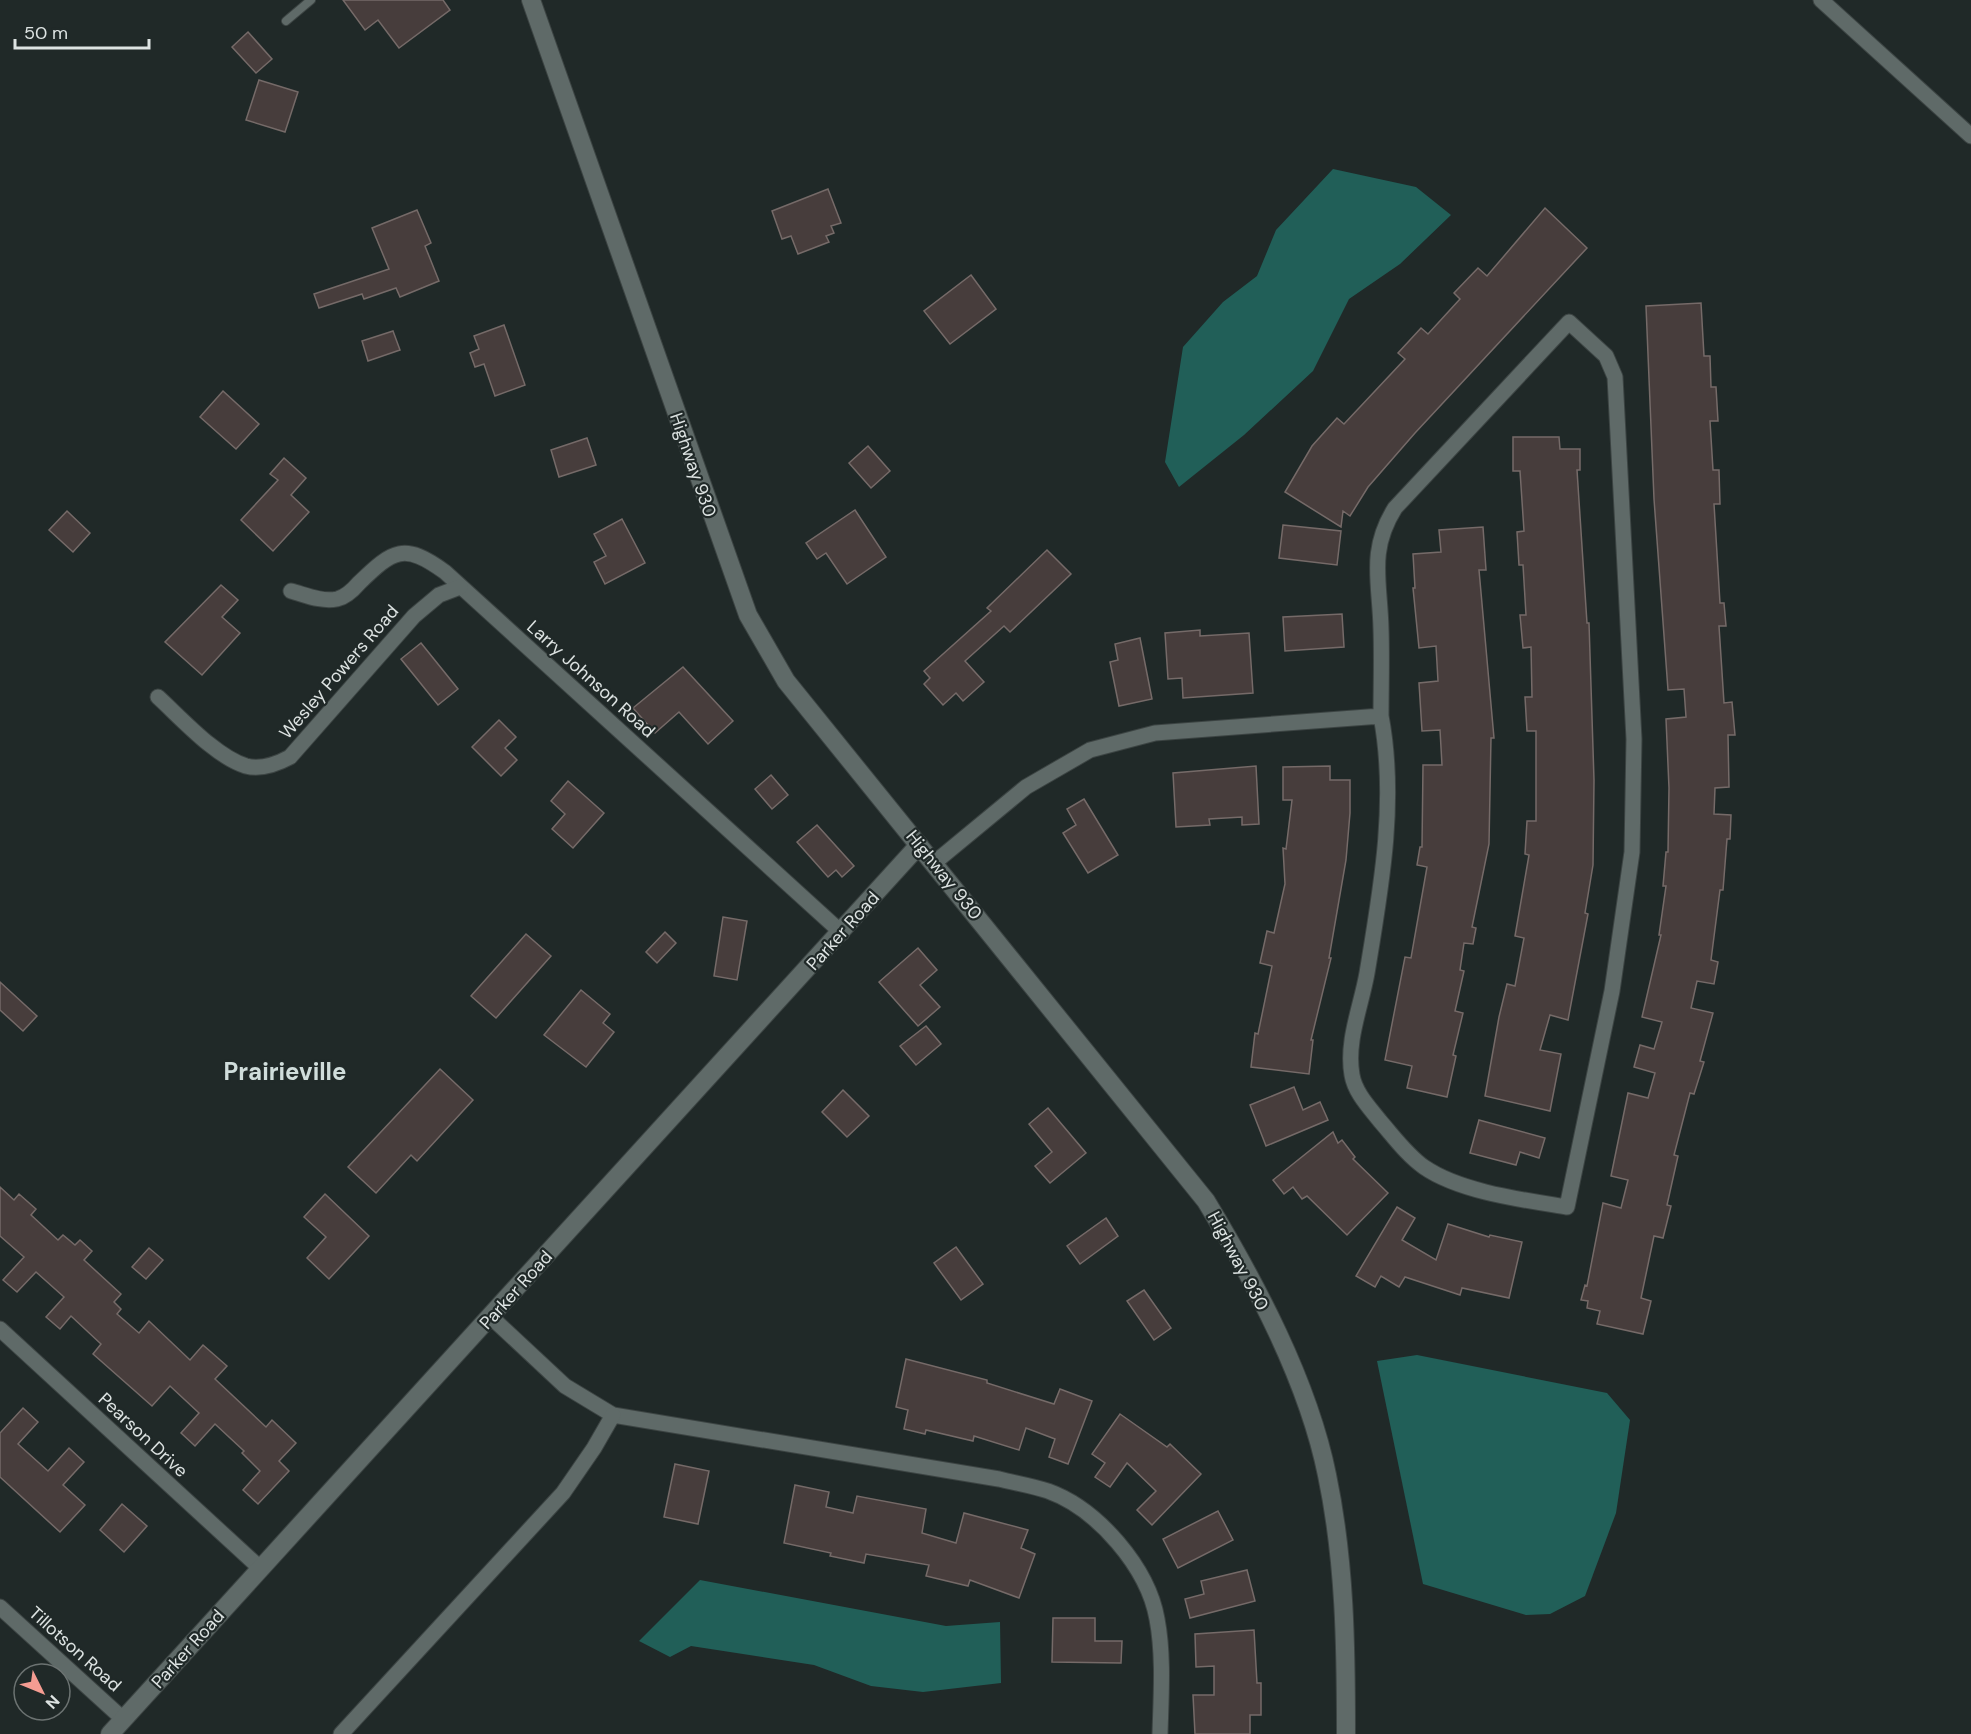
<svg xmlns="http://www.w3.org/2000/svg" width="1971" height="1734" font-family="'DM Sans',sans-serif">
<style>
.water{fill:#215f58}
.building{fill:#473d3c;stroke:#756a68;stroke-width:1.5}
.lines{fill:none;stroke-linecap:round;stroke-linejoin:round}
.service-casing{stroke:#3c4443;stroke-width:10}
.minor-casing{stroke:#3c4443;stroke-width:17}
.tertiary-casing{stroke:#3c4443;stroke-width:20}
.service{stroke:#5f6a68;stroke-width:8}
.minor{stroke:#5f6a68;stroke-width:15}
.tertiary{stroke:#5f6a68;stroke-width:18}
.labels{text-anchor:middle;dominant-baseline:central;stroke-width:4.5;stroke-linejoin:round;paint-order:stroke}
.street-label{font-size:18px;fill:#dde3e2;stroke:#202928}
.district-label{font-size:24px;font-weight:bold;fill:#d0dddb;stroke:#202928}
</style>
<rect width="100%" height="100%" fill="#202928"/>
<!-- water -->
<g class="water">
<path d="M1333,169L1416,187L1451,215L1400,264L1349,299L1313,371L1244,435L1179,487L1165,462L1183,347L1223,302L1257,276L1276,230Z"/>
<path d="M1417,1355L1607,1393L1630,1420L1616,1513L1585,1596L1550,1614L1526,1615L1423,1584L1377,1361Z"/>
<path d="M700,1580L946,1626L1000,1622L1001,1683L923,1692L871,1686L814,1665L691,1646L670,1657L639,1641Z"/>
</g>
<!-- building -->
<g class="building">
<path d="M343,0H443L450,10L399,48L378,20L365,30Z"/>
<path d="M248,32L272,59L256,73L232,47Z"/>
<path d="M259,80L298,92L285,132L246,120Z"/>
<path d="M828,189L841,223L831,226L834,233L826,236L829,242L798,254L791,236L782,239L772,211Z"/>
<path d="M1545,208L1587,248L1415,433L1368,487L1350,516L1343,511L1341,527L1285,492L1312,446L1337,418L1344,424L1405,359L1398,353L1421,328L1428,334L1460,299L1454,293L1478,268L1487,276Z"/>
<path d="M417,210L431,243L425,246L439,281L400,297L396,288L364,299L362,294L319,308L314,294L389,269L372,228Z"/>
<path d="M971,275L996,309L950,344L924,311Z"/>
<path d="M1701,303L1704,356H1710L1711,387H1716L1718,421H1710L1713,470H1719L1720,504H1714L1720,603H1724L1726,626H1719L1724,703L1732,702L1735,735H1728L1729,787L1715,788L1714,814L1731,815L1730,839H1727L1723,890H1720L1711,960L1718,962L1714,984L1697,981L1691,1008L1713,1013L1700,1061L1704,1062L1694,1094L1690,1093L1674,1155L1678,1156L1667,1205L1671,1206L1663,1238L1654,1236L1641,1298L1651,1301L1643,1334L1597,1324L1600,1311L1587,1308L1588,1301L1581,1300L1585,1285L1587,1286L1603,1203L1621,1208L1628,1180L1611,1176L1628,1093L1648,1098L1655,1073L1634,1067L1640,1045L1654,1049L1662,1022L1642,1017L1661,935H1659L1666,886H1663L1666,852H1668L1669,788L1666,719L1686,717L1684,689L1668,690L1654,499L1646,306Z"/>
<path d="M504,325L525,385L495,396L484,364L475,367L470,353L479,349L474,336Z"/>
<path d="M393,331L400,350L368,361L362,341Z"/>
<path d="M223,391L259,424L236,449L200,417Z"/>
<path d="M1513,437H1559L1560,449H1580V470H1577L1587,623H1589L1594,780L1593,865L1585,913L1588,914L1568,1020L1550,1015L1540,1050L1561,1054L1550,1111L1485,1096L1499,1017L1507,984L1515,986L1524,938L1515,936L1529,855L1525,854L1527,821H1536V731H1527L1525,697H1532L1531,647L1523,648L1520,615H1526L1523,565H1519L1517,532L1524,531L1520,471H1513Z"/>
<path d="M587,438L596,465L559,477L551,450Z"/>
<path d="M868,446L890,471L871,488L849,463Z"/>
<path d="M284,458L306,478L291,495L309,512L273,551L241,520L278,480L270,474Z"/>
<path d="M855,510L886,557L847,584L826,553L817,559L806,543Z"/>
<path d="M67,511L90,533L73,552L49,530Z"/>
<path d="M622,519L645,563L605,584L594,562L606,556L594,534Z"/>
<path d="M1283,525L1341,531L1337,565L1279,558Z"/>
<path d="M1483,527L1486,570H1479L1494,738H1491L1489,844L1472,927L1476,928L1473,944L1464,943L1460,970L1464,971L1455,1011L1463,1013L1453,1055L1456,1056L1447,1097L1407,1088L1412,1066L1385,1060L1405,957L1411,958L1427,867L1417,865L1420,847H1422L1423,765H1442L1440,730L1422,731L1419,683L1438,681L1436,646L1419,648L1413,588H1415L1413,554L1441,552L1439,530Z"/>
<path d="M1047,550L1071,574L1010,632L1004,626L965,661L984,682L963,701L956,693L943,705L924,684L930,678L924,671L991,611L987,608Z"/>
<path d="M221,585L238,600L222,617L240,633L202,675L165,642Z"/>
<path d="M1342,614L1344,647L1285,651L1283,617Z"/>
<path d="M1200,630V636L1249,633L1253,693L1183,698L1182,678L1168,679L1165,633Z"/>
<path d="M1140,638L1152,699L1119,706L1110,662L1118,660L1115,644Z"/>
<path d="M421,643L458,689L438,705L401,659Z"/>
<path d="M683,667L733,721L708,744L679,712L655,733L633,708Z"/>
<path d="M499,720L516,737L505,748L517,760L501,776L472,747Z"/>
<path d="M1256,766L1259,824L1242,825V817L1209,819L1210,825L1176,827L1173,773Z"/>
<path d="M1330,766V780H1350V813L1346,860L1329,958H1331L1311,1040H1313L1309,1074L1251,1067L1255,1033L1258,1034L1272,966L1260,963L1267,931L1274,933L1285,884L1283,848L1286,849L1292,800H1283V767Z"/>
<path d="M771,775L788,795L772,809L755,789Z"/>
<path d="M568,781L604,813L573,848L552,829L565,814L551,801Z"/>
<path d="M1084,799L1118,855L1088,873L1063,833L1076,825L1067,809Z"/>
<path d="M817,825L854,866L842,877L836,870L828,877L797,842Z"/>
<path d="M723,917L747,921L737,980L714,976Z"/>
<path d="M665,932L676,943L657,963L646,952Z"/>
<path d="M526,934L551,956L496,1018L471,996Z"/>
<path d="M918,948L937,970L920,985L940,1007L918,1026L879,982Z"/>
<path d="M0,982L37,1016L23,1031L0,1010Z"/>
<path d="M581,990L610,1014L603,1023L614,1032L586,1067L544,1035Z"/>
<path d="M926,1026L941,1044L916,1065L900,1046Z"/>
<path d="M440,1069L473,1100L417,1161L411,1155L376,1193L348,1167Z"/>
<path d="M1294,1087L1303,1110L1320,1102L1328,1120L1266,1146L1250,1105Z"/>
<path d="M843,1090L869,1116L847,1137L822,1112Z"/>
<path d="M1048,1108L1086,1153L1050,1183L1035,1166L1052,1152L1029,1124Z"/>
<path d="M1479,1120L1545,1138L1539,1158L1520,1152L1516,1165L1470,1153Z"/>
<path d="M1333,1132L1338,1143L1342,1140L1355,1157L1353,1159L1388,1193L1347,1235L1307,1196L1302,1199L1293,1187L1284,1194L1273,1180Z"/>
<path d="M0,1187L14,1200L19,1194L36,1209L31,1215L58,1240L63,1235L75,1245L80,1240L92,1251L84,1260L121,1294L114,1302L121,1309L117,1314L139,1333L149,1321L190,1360L203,1345L227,1366L215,1379L266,1427L272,1420L296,1443L279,1461L289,1471L258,1504L243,1490L260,1471L242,1453L244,1451L215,1424L195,1446L181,1433L199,1413L170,1386L152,1406L93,1354L101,1344L71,1316L60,1329L46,1317L64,1297L36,1272L17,1292L3,1280L24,1257L0,1236Z"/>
<path d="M325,1194L369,1236L329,1279L307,1258L326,1237L304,1217Z"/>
<path d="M1397,1207L1415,1218L1402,1240L1436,1260L1448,1224L1489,1237L1490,1235L1522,1242L1509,1298L1462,1288L1460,1295L1405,1277L1399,1287L1381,1276L1375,1287L1356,1276Z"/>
<path d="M1106,1218L1118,1236L1080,1264L1067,1246Z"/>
<path d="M956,1247L983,1284L961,1300L934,1263Z"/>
<path d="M149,1248L163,1260L146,1279L132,1267Z"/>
<path d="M1144,1290L1171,1328L1154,1340L1127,1301Z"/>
<path d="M906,1359L987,1380V1383L1054,1404L1060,1389L1092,1401L1068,1464L1049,1457L1055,1439L1026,1428L1019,1450L974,1436L973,1441L926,1430L925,1434L904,1429L908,1410L896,1407Z"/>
<path d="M23,1408L38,1422L18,1444L48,1471L69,1448L84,1462L63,1485L85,1505L60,1532L0,1477V1433Z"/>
<path d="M1120,1414L1167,1447L1170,1444L1201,1474L1152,1525L1137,1510L1156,1491L1127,1463L1110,1487L1095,1477L1105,1463L1092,1454Z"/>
<path d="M675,1464L709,1471L698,1524L664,1517Z"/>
<path d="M795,1485L829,1492L826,1507L853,1513L857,1496L926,1509L922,1533L956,1543L964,1513L1028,1530L1021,1548L1035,1554L1019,1598L970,1580L968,1586L926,1576L929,1565L866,1554L864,1563L830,1556L831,1553L784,1543Z"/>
<path d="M122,1504L147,1526L124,1552L100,1530Z"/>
<path d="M1218,1511L1233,1540L1178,1568L1163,1539Z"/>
<path d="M1247,1570L1255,1601L1190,1618L1185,1599L1204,1594L1201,1581Z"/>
<path d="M1053,1618H1095V1641H1122L1121,1663L1052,1662Z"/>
<path d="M1254,1630L1257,1683H1261V1715H1250V1734H1195L1193,1695H1214V1666L1196,1667L1195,1634Z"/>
</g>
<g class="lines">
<defs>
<path id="service" d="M286,21L311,0"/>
<g id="minor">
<path d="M1821,0L1971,136"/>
<path d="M291,591C306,595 321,602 337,599C346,597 353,590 359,583C393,550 404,542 445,572L842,933"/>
<path d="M158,697C181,718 216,757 246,766C261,770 277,764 290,757L414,616L439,595L460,587"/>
<path d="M934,863L1026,787L1090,750L1155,733L1381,716C1381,687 1382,658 1381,629C1380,582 1368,551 1395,508L1569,322L1606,356L1615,377L1634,739L1632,852L1612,991L1567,1207C1524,1200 1460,1192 1424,1167C1407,1155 1394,1137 1380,1121C1370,1108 1355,1093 1352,1075C1346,1041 1361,1007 1367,973C1381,889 1397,801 1381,716"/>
<path d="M491,1317L565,1386L613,1415L999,1479C1015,1483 1033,1486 1048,1491C1098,1509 1148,1568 1157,1619C1164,1656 1161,1697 1160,1734"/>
<path d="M0,1329L261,1569"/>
<path d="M0,1607L123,1719"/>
<path d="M341,1734L563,1493L594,1448L613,1415"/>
</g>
<g id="tertiary">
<path d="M531,0L748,615L786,681L1206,1201C1255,1282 1308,1381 1327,1475C1345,1561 1346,1647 1346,1734"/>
<path d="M110,1734L919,845"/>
</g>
</defs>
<!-- service casing -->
<use href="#service" class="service-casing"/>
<!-- minor casing -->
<use href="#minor" class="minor-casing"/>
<!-- tertiary casing -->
<use href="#tertiary" class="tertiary-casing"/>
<!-- service -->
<use href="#service" class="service"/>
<!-- minor -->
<use href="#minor" class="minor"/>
<!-- tertiary -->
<use href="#tertiary" class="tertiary"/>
</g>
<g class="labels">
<!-- street labels -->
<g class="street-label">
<text transform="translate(693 465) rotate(71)">Highway 930</text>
<text transform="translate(339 672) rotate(-49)">Wesley Powers Road</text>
<text transform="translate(591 679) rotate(42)">Larry Johnson Road</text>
<text transform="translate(944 875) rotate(51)">Highway 930</text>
<text transform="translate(843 931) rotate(-48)">Parker Road</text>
<text transform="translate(1238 1261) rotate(62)">Highway 930</text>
<text transform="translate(516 1290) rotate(-48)">Parker Road</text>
<text transform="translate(143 1435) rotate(43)">Pearson Drive</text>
<text transform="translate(75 1649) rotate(42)">Tillotson Road</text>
<text transform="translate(188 1649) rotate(-48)">Parker Road</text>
</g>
<!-- district labels -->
<g class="district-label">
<text x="285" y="1071">Prairieville</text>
</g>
</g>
<!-- north arrow -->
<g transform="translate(42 1692) rotate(133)"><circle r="28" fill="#202928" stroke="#6c7372" stroke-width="1.5"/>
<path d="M0-4.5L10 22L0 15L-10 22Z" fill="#f59c92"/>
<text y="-9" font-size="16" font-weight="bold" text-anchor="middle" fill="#dde3e2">N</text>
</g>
<!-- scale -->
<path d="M15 39v9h134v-9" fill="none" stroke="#dde3e2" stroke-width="3"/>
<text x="24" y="39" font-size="18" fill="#dde3e2" stroke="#202928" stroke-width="4.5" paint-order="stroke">50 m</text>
</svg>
